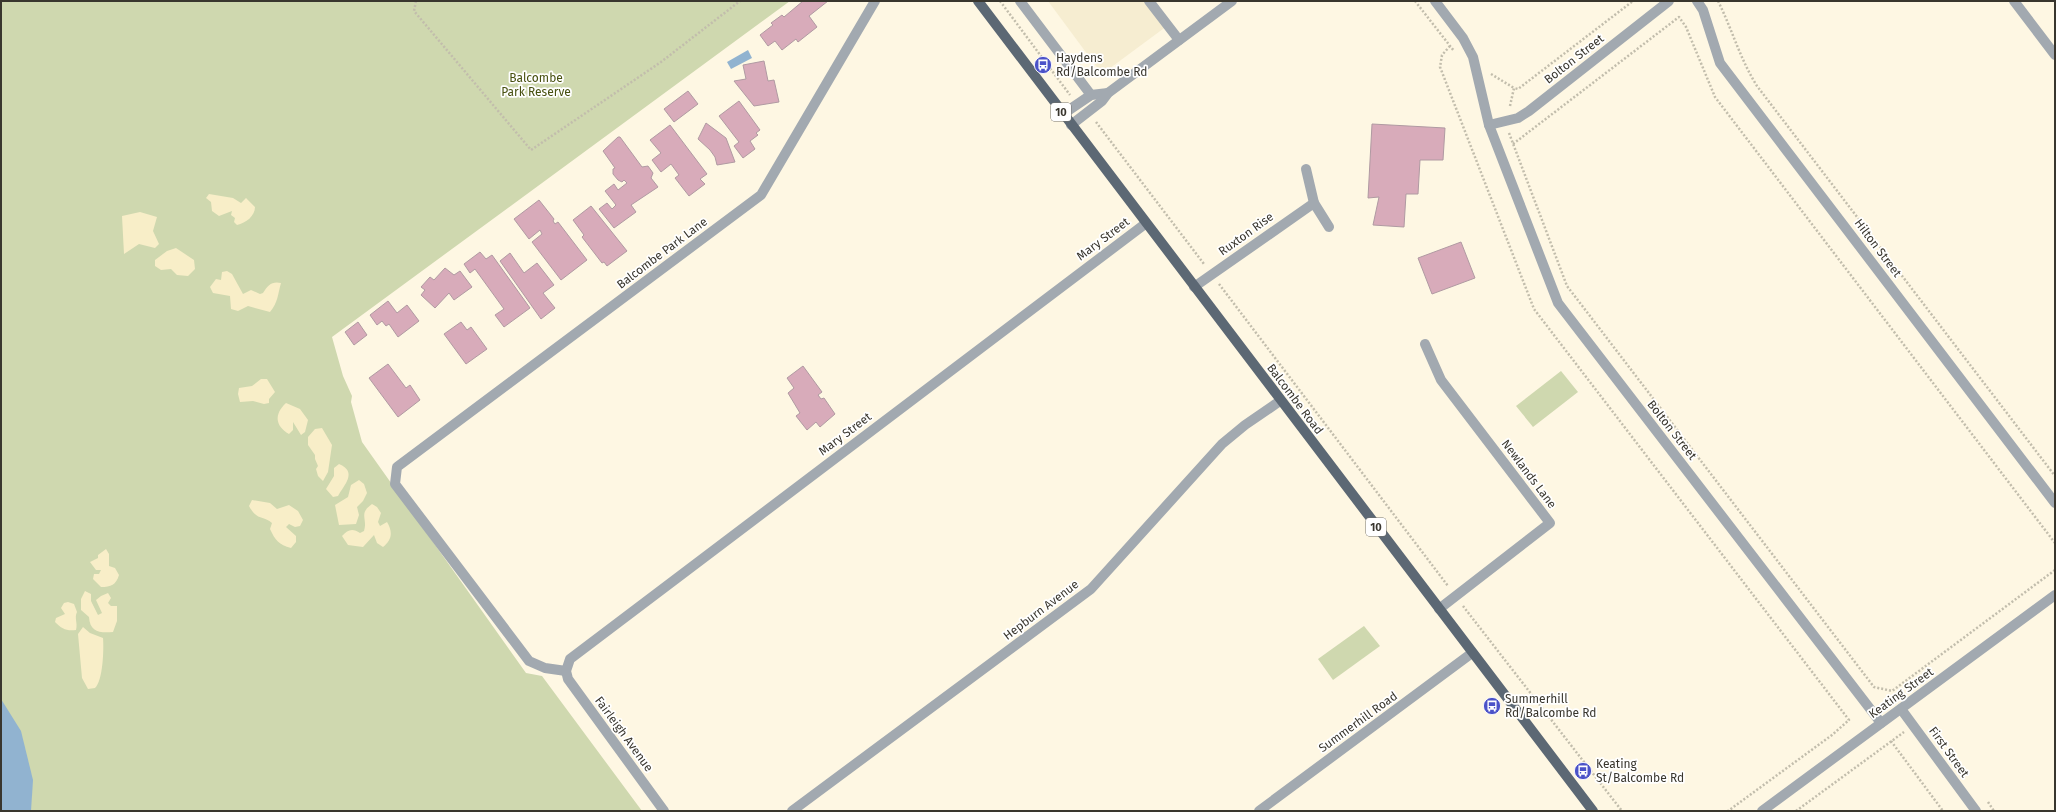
<svg xmlns="http://www.w3.org/2000/svg" width="2056" height="812" font-family="'Fira Sans',sans-serif">
<style>
.built{fill:#f6edd1}
.green{fill:#cfd8af}
.sand{fill:#f8eec8}
.water{fill:#91b3d0}
.building{fill:#d8abba;stroke:#b09aa2}
.lines{fill:none;stroke-linecap:round;stroke-linejoin:round}
.path{stroke:#c2bdac;stroke-width:2.5;stroke-dasharray:2 2;stroke-linecap:butt}
.service{stroke:#a2a9b0;stroke-width:10}
.minor{stroke:#a2a9b0;stroke-width:10}
.tertiary{stroke:#a2a9b0;stroke-width:10}
.primary{stroke:#5c6874;stroke-width:10}
.labels{text-anchor:middle;dominant-baseline:central;stroke-width:3.5;stroke-linejoin:round;paint-order:stroke}
.shield{fill:#fff;stroke:#74726d;stroke-width:1}
.shield-label{font-size:11px;font-weight:bold;fill:#39362e}
.poi-label{font-size:12px;fill:#39362e;stroke:#fff;text-anchor:start}
.street-label{font-size:12px;fill:#39362e;stroke:#fff}
.park-label{font-size:12px;fill:#47500f;stroke:#fff}
</style>
<rect width="100%" height="100%" fill="#fef7e3"/>
<!-- built -->
<path class="built" d="M1048,1H1154L1171,23L1102,74Z"/>
<!-- green -->
<g class="green">
<path d="M1,1H790L332,337L343,376L352,396L351,402L362,442L526,673L542,676L642,811H1Z"/>
<path d="M1561,371L1578,392L1533,427L1516,406Z"/>
<path d="M1364,626L1380,646L1333,680L1318,659Z"/>
</g>
<!-- sand -->
<g class="sand">
<path d="M209,194L233,198L241,203L246,198L255,207C255,216 246,223 237,225L234,222L235,218L231,215L232,211L219,216L212,211L211,202L206,198Z"/>
<path d="M140,212L157,217L153,231L159,244L155,248L139,244L124,254L122,216Z"/>
<path d="M176,248L194,260L195,269L188,276L177,275L171,269L161,270L155,266V260L167,251Z"/>
<path d="M227,271L232,274L243,294L251,290L260,294L263,293C268,285 272,281 281,283C278,293 278,303 270,312L248,306L238,311L231,309L230,296L213,293L210,287L216,279L221,280L222,272Z"/>
<path d="M261,379H267L275,392L269,399V403L264,404L253,401L240,402L238,394L239,388L252,386Z"/>
<path d="M286,403L300,409L308,420L305,432L301,435L293,422V430L289,434C275,426 274,414 286,403Z"/>
<path d="M322,428L332,445L328,472L323,481L318,476L316,469L318,466L315,459V455L308,445V437L315,429Z"/>
<path d="M339,464C358,472 344,485 338,496L333,497L326,489L334,476V468Z"/>
<path d="M359,480L364,484L367,493L363,501L357,507L359,515L356,524L339,525L335,505L348,497L351,485Z"/>
<path d="M252,500L270,503L277,509L289,505L298,511L303,520L300,526L295,527L289,524L286,527L296,536V542L291,548C279,545 275,540 270,529L272,523C263,515 257,521 249,506Z"/>
<path d="M372,504L377,507L381,513L378,522L380,526L387,522C393,532 392,540 383,547L377,543L374,535L363,547L348,545L342,536C348,529 353,528 360,533L364,531C368,518 358,514 372,504Z"/>
<path d="M106,549L109,554V566L115,568L119,575C116,585 111,587 101,587L93,579L94,574H99L101,570H96L90,562L98,558V555Z"/>
<path d="M85,591L91,594V601L98,615L102,613L96,600L101,596L108,593L111,598L108,603L111,606H117V621L113,632C99,633 90,632 89,617L81,610V599Z"/>
<path d="M68,602L74,604L77,612C74,618 78,623 76,630C66,631 62,629 55,622L56,618L65,614L61,608L64,603Z"/>
<path d="M83,627L90,633L103,638C104,649 103,681 95,688L88,689L82,678L78,634Z"/>
</g>
<!-- water -->
<g class="water">
<path d="M748,50L752,58L731,69L727,62Z"/>
<path d="M1,699L21,731L33,780L31,811H1Z"/>
</g>
<!-- building -->
<g class="building">
<path d="M803,1H828L809,16L817,27L798,42L796,39L782,50L775,41L768,46L760,35L773,25L771,23L782,15L784,17Z"/>
<path d="M764,61L768,81L774,80L779,102L754,106L734,81L746,79L743,65Z"/>
<path d="M688,91L698,104L674,122L664,109Z"/>
<path d="M739,101L760,130L756,133L758,135L750,141L755,149L743,158L734,146L739,142L719,116Z"/>
<path d="M706,123L726,138L735,162L717,165L715,157L710,150L698,139Z"/>
<path d="M1372,124L1445,128L1443,160H1420L1418,194H1406L1404,227L1373,225L1379,197L1368,198Z"/>
<path d="M670,125L707,174L700,179L705,184L689,196L675,178L679,175L671,164L661,172L652,160L661,153L650,140Z"/>
<path d="M618,137H620L642,167L648,166L653,173L651,178L658,187L631,205L636,212L614,228L599,209L607,203L612,209L616,205L605,191L614,184L618,190L627,183L624,180L622,182L618,180L613,174V169L615,168L603,151Z"/>
<path d="M539,200L554,219L553,221L555,224L558,222L587,260L561,280L532,242L542,234L540,230L529,239L514,219Z"/>
<path d="M591,206L627,251L607,266L604,262L602,263L582,237L584,235L573,220Z"/>
<path d="M1461,242L1475,278L1432,294L1418,258Z"/>
<path d="M480,252L486,259L492,255L530,308L504,327L495,315L504,309L475,269L470,273L464,264Z"/>
<path d="M510,253L524,273L537,263L554,285L543,293L555,308L541,319L500,261Z"/>
<path d="M445,268L454,275L460,271L472,287L454,300L449,293L435,308L421,295L425,290L421,287L430,277L434,280Z"/>
<path d="M388,301L397,313L407,305L419,321L398,337L389,324L386,326L382,321L377,325L370,315Z"/>
<path d="M358,322L367,335L354,345L345,332Z"/>
<path d="M461,322L467,330L471,327L487,349L466,364L444,334Z"/>
<path d="M388,364L406,388L410,385L420,400L398,417L369,378Z"/>
<path d="M803,366L822,392L818,395L821,399L824,398L835,414L820,427L816,422L807,430L796,416L800,413L788,393L794,388L787,378Z"/>
</g>
<g class="lines">
<!-- path -->
<g class="path">
<path d="M416,1L414,11L531,150L661,62L740,1"/>
<path d="M1000,1L1070,95"/>
<path d="M1415,1L1454,51"/>
<path d="M1718,1C1732,29 1740,59 1757,86L2055,476"/>
<path d="M1450,46L1442,55L1440,67L1534,309L1849,720L1832,735L1728,811"/>
<path d="M1491,74L1514,88"/>
<path d="M1510,106L1514,88L1518,89L1633,1"/>
<path d="M1096,122L1204,264"/>
<path d="M1509,133L1567,286L1874,687L1892,691L2055,570"/>
<path d="M1513,144L1679,17L1686,27L1715,97L2055,543"/>
<path d="M1219,284L1448,586"/>
<path d="M1463,606L1622,811"/>
<path d="M1891,741L1943,811"/>
<path d="M1988,802L1994,811"/>
<path d="M1796,811L1904,732"/>
</g>
<!-- service -->
<path class="service" d="M1020,1L1091,95"/>
<!-- minor -->
<g class="minor">
<path d="M1149,1L1179,40"/>
<path d="M1435,1L1463,38L1473,57L1489,125L1558,303L1881,723"/>
<path d="M1697,1L1703,10L1720,63L2055,503"/>
<path d="M2014,1L2055,55"/>
<path d="M1489,125L1518,118L1529,111L1669,1"/>
<path d="M1306,169L1314,203"/>
<path d="M1194,287L1314,203L1329,227"/>
<path d="M1425,344L1441,380L1550,523L1439,609"/>
<path d="M566,671L545,668L529,661L395,484L397,467L761,195L875,1"/>
<path d="M1901,709L1976,811"/>
<path d="M664,811L568,679L566,671L570,659L1145,224"/>
<path d="M792,811L1091,589L1222,444L1245,425L1280,401"/>
<path d="M1259,811L1472,653"/>
<path d="M1762,811L2055,595"/>
</g>
<!-- tertiary -->
<g class="tertiary">
<path d="M1063,114L1091,95L1108,93"/>
<path d="M1071,125L1102,101L1108,93L1232,1"/>
</g>
<!-- primary -->
<path class="primary" d="M978,1L1593,811"/>
</g>
<!-- icons -->
<defs>
<symbol id="bus-disc" viewBox="-11 -11 22 22"><circle r="9.5" fill="#4b52c8" stroke="#fff"/><path d="M-5-6H5V4H4V6H2V4H-2V6H-4V4H-5ZM-3.5-4V0h7V-4ZM-3.5 1.2v1.5H-2V1.2ZM2 1.2v1.5H3.5V1.2Z" fill="#fff"/></symbol>
</defs>
<g fill-rule="evenodd">
<use href="#bus-disc" x="1033" y="55" width="20" height="20"/>
<use href="#bus-disc" x="1482" y="696" width="20" height="20"/>
<use href="#bus-disc" x="1573" y="761" width="20" height="20"/>
</g>
<g class="labels">
<!-- shield labels -->
<g class="shield">
<rect x="1051" y="103" width="20" height="18" rx="3"/>
<rect x="1366" y="518" width="20" height="18" rx="3"/>
</g>
<g class="shield-label">
<text x="1061" y="112">10</text>
<text x="1376" y="527">10</text>
</g>
<!-- poi labels -->
<g class="poi-label">
<text x="1056" y="58">Haydens<tspan x="1056" dy="14">Rd/Balcombe Rd</tspan></text>
<text x="1505" y="699">Summerhill<tspan x="1505" dy="14">Rd/Balcombe Rd</tspan></text>
<text x="1596" y="764">Keating<tspan x="1596" dy="14">St/Balcombe Rd</tspan></text>
</g>
<!-- street labels -->
<g class="street-label">
<text transform="translate(1574 59) rotate(-38)">Bolton Street</text>
<text transform="translate(1246 234) rotate(-36)">Ruxton Rise</text>
<text transform="translate(1103 239) rotate(-37)">Mary Street</text>
<text transform="translate(1878 248) rotate(53)">Hilton Street</text>
<text transform="translate(662 253) rotate(-37)">Balcombe Park Lane</text>
<text transform="translate(1295 399) rotate(53)">Balcombe Road</text>
<text transform="translate(1672 430) rotate(52)">Bolton Street</text>
<text transform="translate(845 434) rotate(-37)">Mary Street</text>
<text transform="translate(1529 474) rotate(53)">Newlands Lane</text>
<text transform="translate(1041 610) rotate(-37)">Hepburn Avenue</text>
<text transform="translate(1901 693) rotate(-36)">Keating Street</text>
<text transform="translate(1358 722) rotate(-36)">Summerhill Road</text>
<text transform="translate(624 734) rotate(54)">Fairleigh Avenue</text>
<text transform="translate(1949 752) rotate(54)">First Street</text>
</g>
<!-- park labels -->
<g class="park-label">
<text x="536" y="78">Balcombe<tspan x="536" dy="14">Park Reserve</tspan></text>
</g>
</g>
<!-- border -->
<rect width="2056" height="812" fill="none" stroke="#39362e" stroke-width="4"/>
</svg>
